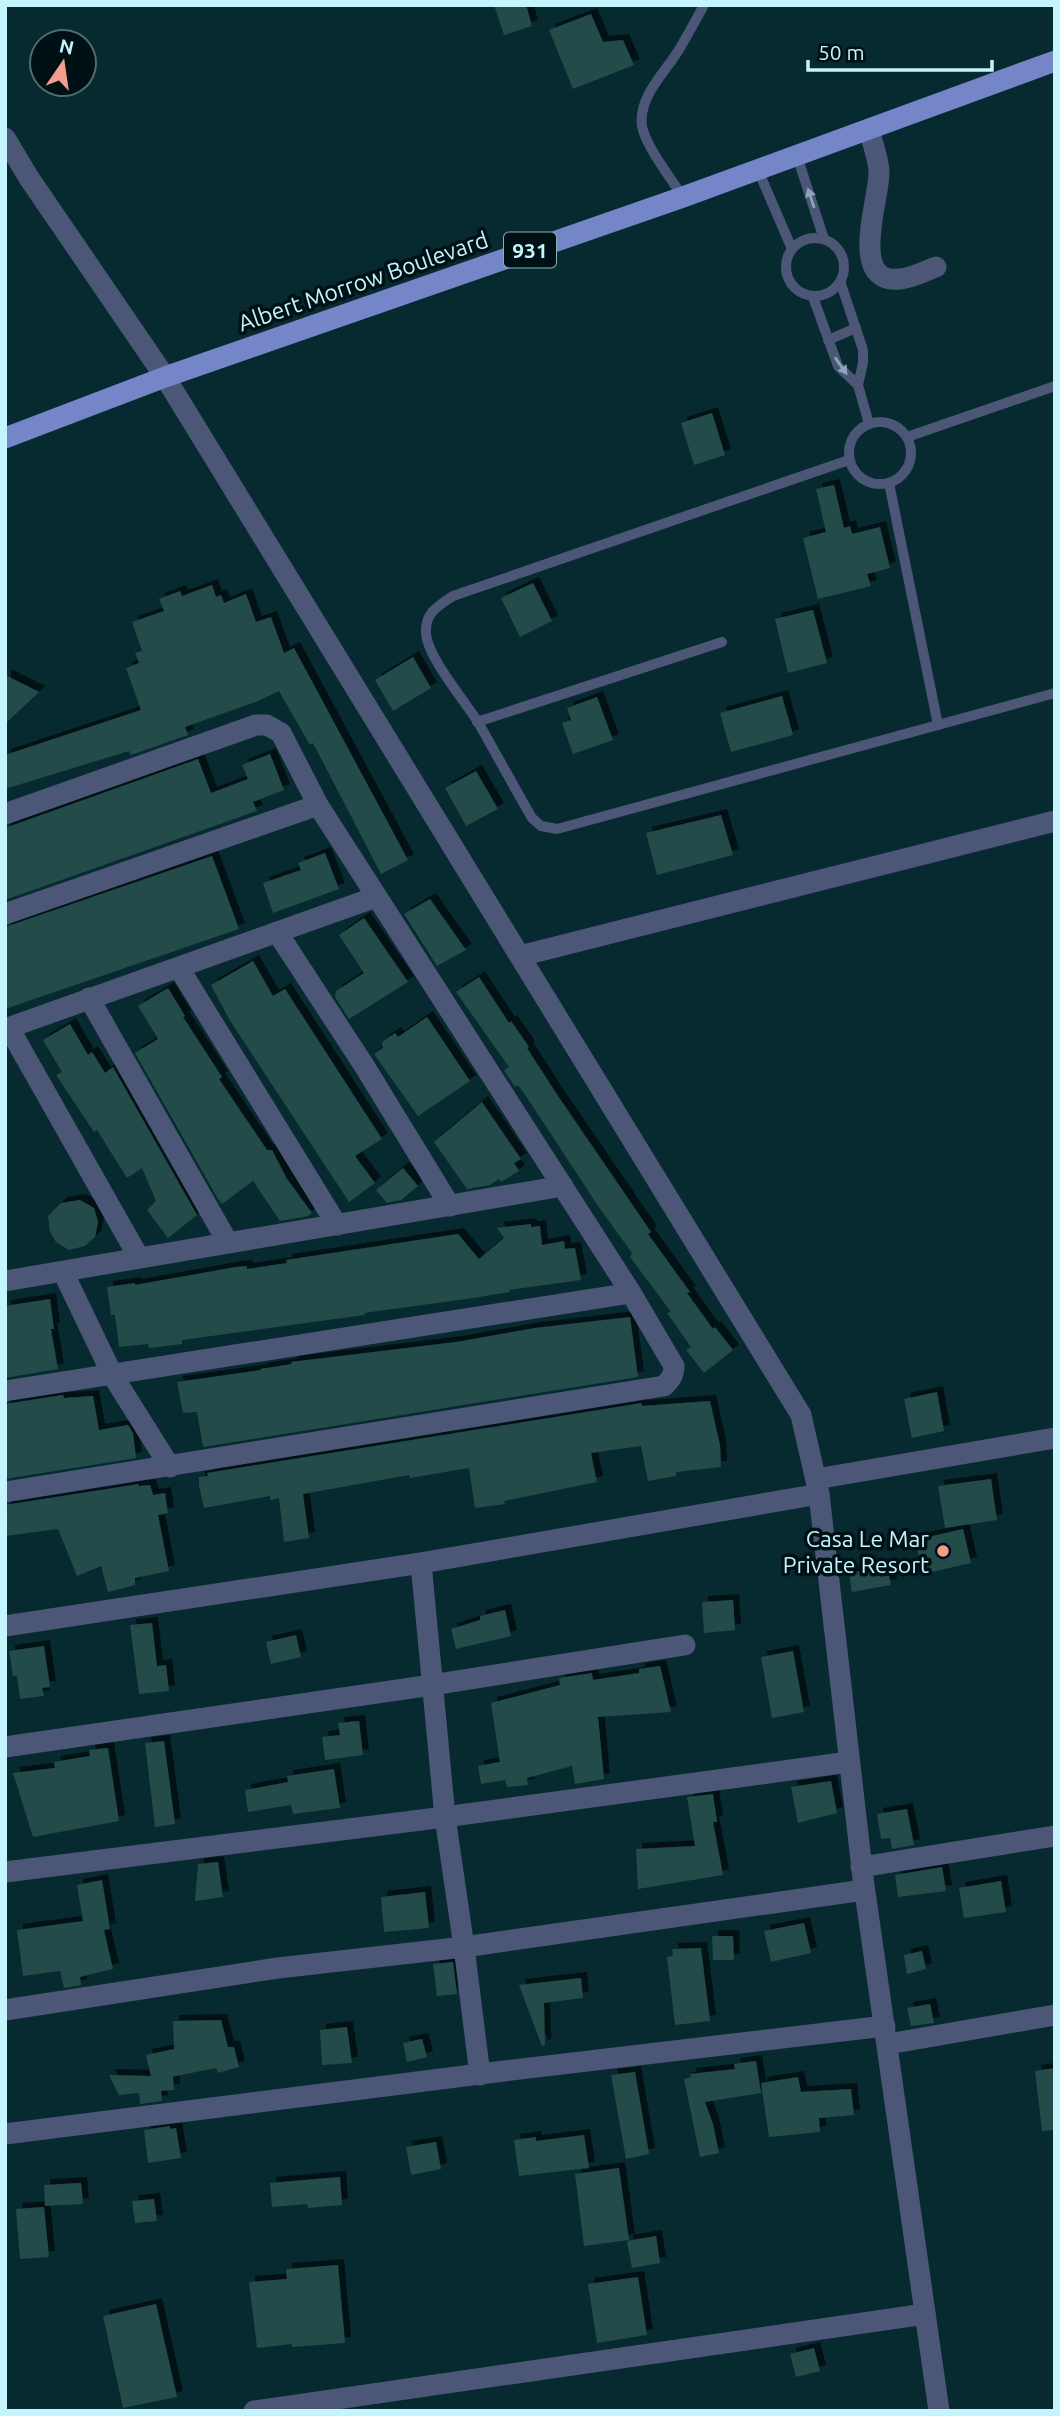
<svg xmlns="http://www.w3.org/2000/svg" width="1060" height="2416" font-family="Ubuntu,sans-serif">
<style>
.building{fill:#204c4a;filter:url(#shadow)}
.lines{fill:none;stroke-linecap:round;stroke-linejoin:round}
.service{stroke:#4c5676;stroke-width:10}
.minor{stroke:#4c5676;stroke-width:21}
.primary{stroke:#7486c8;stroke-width:21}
.oneway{fill:#88a5ba}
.poi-dot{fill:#f49d8c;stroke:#001115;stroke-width:2.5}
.labels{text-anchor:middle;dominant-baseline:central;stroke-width:7;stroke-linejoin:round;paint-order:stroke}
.shield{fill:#001115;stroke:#89b0b8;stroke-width:2}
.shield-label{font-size:21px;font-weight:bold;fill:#c4f4fe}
.street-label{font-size:23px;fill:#c4f4fe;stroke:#001115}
.poi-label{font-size:23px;fill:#c4f4fe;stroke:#001115;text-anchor:end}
</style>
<defs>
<filter id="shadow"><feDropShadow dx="6" dy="-6" stdDeviation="0" flood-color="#0009"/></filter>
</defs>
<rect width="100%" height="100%" fill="#062a30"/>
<!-- building -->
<g class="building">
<path d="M494,5H526L532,26L504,35Z"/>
<path d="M591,14L603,42L623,40L634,65L573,89L549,30Z"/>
<path d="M712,413L725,455L694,465L681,423Z"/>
<path d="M834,485L844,528L850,526L852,534L880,527L890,568L867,574L871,586L818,599L803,538L826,532L816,489Z"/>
<path d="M533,583L552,621L520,637L501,598Z"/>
<path d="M212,585L216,597L221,595L224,603L246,594L256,622L271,617L284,653L294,648L408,860L381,874L313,743L310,745L279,691L258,701L185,727L188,735L131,755L129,751L5,789V755L141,710L126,668L139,663L135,653L142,651L132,622L164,611L159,599L180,591L182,596Z"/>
<path d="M813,610L827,663L788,673L775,619Z"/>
<path d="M413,657L431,688L393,711L375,680Z"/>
<path d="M5,675L39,692L5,724Z"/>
<path d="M782,696L793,735L731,752L720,713Z"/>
<path d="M597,697L613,740L573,754L562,723L571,720L567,708Z"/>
<path d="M270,754L284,790L253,802L257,811L5,900V828L198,759L211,793L248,779L242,765Z"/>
<path d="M476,771L498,809L466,826L445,788Z"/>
<path d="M721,815L733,855L657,875L646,833Z"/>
<path d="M325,853L339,889L273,913L263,883L301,870L298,863Z"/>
<path d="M212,856L239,929L5,1009V927Z"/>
<path d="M430,899L466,950L437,966L404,914Z"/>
<path d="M364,918L408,982L349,1019L335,997L336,991L364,973L339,935Z"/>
<path d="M253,961L273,996L285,989L382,1139L355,1156L375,1183L349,1202L229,1019L211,985Z"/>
<path d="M479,977L509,1023L511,1021L529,1047L527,1048L558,1096L651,1232L648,1234L690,1292L687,1293L713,1329L715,1327L733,1350L704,1373L686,1350L691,1347L667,1313L671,1312L630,1257L632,1253L598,1206L526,1096L518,1085L515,1087L504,1070L509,1067L456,992Z"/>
<path d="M168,988L185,1016L183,1017L222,1077L219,1079L267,1150H272L287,1179L312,1213L308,1216L280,1221L253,1181L222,1204L218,1199L135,1053L158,1039L138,1006Z"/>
<path d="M427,1017L470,1081L418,1116L374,1054L383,1048L382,1042L395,1033L398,1037Z"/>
<path d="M70,1024L88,1055L92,1052L105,1073L113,1067L197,1215L168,1238L147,1210L156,1201L142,1168L127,1178L97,1130L94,1132L56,1075L62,1072L43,1040Z"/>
<path d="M482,1102L521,1159L514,1163L519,1171L501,1182L499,1179L490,1185L467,1189L434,1142Z"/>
<path d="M403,1168L418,1186L401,1200L387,1203L376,1190Z"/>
<path d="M80,1200L94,1208L98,1222L95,1237L85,1246L69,1250L56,1242L50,1232L48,1216L61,1203Z"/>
<path d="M531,1224V1227L540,1226L542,1245L564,1241L565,1249L575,1248L581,1280L509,1290L510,1292L473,1298L364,1313L365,1315L182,1340V1344L149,1348L148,1344L119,1347L115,1315H111L107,1287L135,1283V1285L236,1267L247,1266V1269L287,1263L286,1260L458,1234L479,1259L504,1238L497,1228Z"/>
<path d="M50,1299L54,1329H51L58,1369L5,1378V1306Z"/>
<path d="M630,1317L638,1377L203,1447L197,1412L183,1413L177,1382L261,1370L260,1369L292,1364L291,1362L456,1342L535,1328Z"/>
<path d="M937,1392L944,1431L912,1438L904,1399Z"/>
<path d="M63,1395L64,1398L93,1396L99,1430L128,1425L133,1433L136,1458L5,1479V1404Z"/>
<path d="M710,1401L720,1445L721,1467L676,1472V1476L648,1481L641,1446L591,1453L597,1482L504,1501L505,1504L475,1508L469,1468L410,1478L409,1475L303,1494L309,1538L284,1542L279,1498L270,1500V1496L204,1508L199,1486V1477L208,1476L207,1473L642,1403V1406Z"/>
<path d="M991,1479L997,1520L945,1528L938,1486Z"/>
<path d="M139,1484V1486L150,1485L153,1495L165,1493L168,1513L158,1515L169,1571L135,1578V1585L108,1592L101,1566L77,1576L58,1529L5,1536V1505Z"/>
<path d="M963,1529L971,1563L923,1574L915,1540Z"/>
<path d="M887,1566L891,1585L852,1592L849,1573Z"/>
<path d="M733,1600L735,1630L704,1633L702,1602Z"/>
<path d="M505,1610L511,1636L456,1649L451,1629L480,1620V1616Z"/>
<path d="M152,1623L157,1666L166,1665L169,1691L139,1694L130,1625Z"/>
<path d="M296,1635L301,1657L271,1664L266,1642Z"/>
<path d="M44,1646L50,1687L42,1688L44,1696L20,1699L17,1676H13L9,1651Z"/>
<path d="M793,1651L804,1712L772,1718L761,1657Z"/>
<path d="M660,1666L671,1712L598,1717L604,1779L575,1784L572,1766L527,1778L528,1785L507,1787L505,1780L481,1784L478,1766L500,1762L491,1703L560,1685L559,1678L592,1673L593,1680L639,1673V1669Z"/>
<path d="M359,1721L363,1755L325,1760L322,1737L340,1735L338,1723Z"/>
<path d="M164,1741L175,1824L155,1827L145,1743Z"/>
<path d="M108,1748L119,1821L33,1837L13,1773L55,1768L54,1762L90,1756L89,1750Z"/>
<path d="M334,1769L340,1808L293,1814L291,1805L248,1812L245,1790L288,1782L287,1776Z"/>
<path d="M831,1781L837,1813L798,1823L791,1787Z"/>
<path d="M713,1794L717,1822H713L723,1875L638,1889L636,1849L695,1846L687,1797Z"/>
<path d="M907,1809L914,1845L892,1849L890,1838L881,1839L877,1814Z"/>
<path d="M218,1862L223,1897L195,1901L198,1864Z"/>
<path d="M942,1867L946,1891L898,1897L895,1875Z"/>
<path d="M102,1880L110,1929L104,1930L113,1969L80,1977L81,1985L64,1988L60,1971L23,1976L17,1930L83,1921L77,1885Z"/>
<path d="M1001,1881L1006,1912L964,1918L959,1888Z"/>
<path d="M425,1892L429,1928L384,1932L381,1897Z"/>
<path d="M804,1923L811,1953L771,1962L764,1931Z"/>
<path d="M712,1936H733L734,1960H713Z"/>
<path d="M701,1948L710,2021L675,2025L667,1957L673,1956L672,1949Z"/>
<path d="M922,1951L926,1969L907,1974L904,1955Z"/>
<path d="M453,1962L457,1994L437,1996L433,1964Z"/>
<path d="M581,1978L583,1998L544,2003L545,2045L542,2046L519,1985Z"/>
<path d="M930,2004L934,2023L911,2026L907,2008Z"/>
<path d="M221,2020L228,2047H234L239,2067L218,2073L216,2068L171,2077H173L174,2090L161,2091L162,2101L140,2104L139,2093L119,2095L109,2075L151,2076L146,2055L174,2049L173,2021Z"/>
<path d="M347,2027L352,2063L322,2065L320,2030Z"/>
<path d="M422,2039L427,2057L407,2062L403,2043Z"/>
<path d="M756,2061L761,2093L705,2102L713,2124L719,2153L700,2157L684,2079L691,2077L690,2074L735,2069L734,2064Z"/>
<path d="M1055,2068V2130L1042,2131L1035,2071Z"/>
<path d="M635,2072L649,2154L626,2159L611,2075Z"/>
<path d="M798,2077L801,2092L851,2089L854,2115L819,2118L820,2132L769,2137L761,2083Z"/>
<path d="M170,2126V2129L176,2128L181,2158L148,2163L144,2130Z"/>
<path d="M584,2135L589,2168L519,2176L514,2140L536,2137V2141Z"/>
<path d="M436,2142L441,2169L411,2175L406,2147Z"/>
<path d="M619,2168L629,2240L584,2246L575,2174Z"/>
<path d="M340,2177L342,2205L308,2208L307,2204L272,2207L270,2183Z"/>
<path d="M81,2183L83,2204L45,2206L44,2185Z"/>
<path d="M154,2199L157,2221L135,2223L132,2201Z"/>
<path d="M44,2207L49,2257L20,2259L16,2209Z"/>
<path d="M656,2236L660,2263L632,2268L627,2241Z"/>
<path d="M338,2265L345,2343L292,2347V2344L257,2348L249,2282L287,2279L286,2269Z"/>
<path d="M638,2277L647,2335L597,2343L588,2284Z"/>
<path d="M156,2304L177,2397L123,2408L103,2316Z"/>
<path d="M814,2348L820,2371L796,2377L790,2354Z"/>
</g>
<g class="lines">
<!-- service -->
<g class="service">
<path d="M797,156L824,239"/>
<path d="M758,170L792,249"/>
<path d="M683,197C672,180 645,145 642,126C638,96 666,72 680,48C688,34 696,20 704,5"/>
<circle cx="815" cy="267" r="29"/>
<path d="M841,284L863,350V363L858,385"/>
<path d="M813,297L838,366L858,385L869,424"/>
<path d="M828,340L856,328"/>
<circle cx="880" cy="453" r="31"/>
<path d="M907,437L1055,386"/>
<path d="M849,460L453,596C438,606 425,613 426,632C426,656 466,702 479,724C497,755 514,787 532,818L541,826L557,829L1055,693"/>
<path d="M889,483L938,725"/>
<path d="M477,722L722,642"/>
</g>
<!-- minor -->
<g class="minor">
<path d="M869,131C873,144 879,160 879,173C879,200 848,285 900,279C912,278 925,271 936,267"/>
<path d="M5,138L29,178L165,377L801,1415L819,1494L863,1878L939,2411"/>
<path d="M5,814L256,725H267L281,733L318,805L631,1293L674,1366C674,1375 671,1379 664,1386L5,1492"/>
<path d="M5,914L318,805"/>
<path d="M277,932L365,1067L450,1206"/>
<path d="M520,956L1055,821"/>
<path d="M179,968L337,1225"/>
<path d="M89,998L227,1241"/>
<path d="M9,1028L138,1256"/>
<path d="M5,1029L376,897"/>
<path d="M63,1272L113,1376L170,1467"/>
<path d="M5,1281L563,1186"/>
<path d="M5,1391L631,1293"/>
<path d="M816,1479L1055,1438"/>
<path d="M421,1563L445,1817L464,1947L480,2075"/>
<path d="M5,1626L421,1563L819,1494"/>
<path d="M5,1747L432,1685L685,1645"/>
<path d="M861,1867L1055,1836"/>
<path d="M5,1872L445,1817L849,1762"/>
<path d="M5,2010L278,1968L464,1947L864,1890"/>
<path d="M888,2044L1055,2015"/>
<path d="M5,2134L504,2071L885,2026"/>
<path d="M254,2411L925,2314"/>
</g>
<!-- primary -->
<path class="primary" d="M5,438L165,377L683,197L1055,61"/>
</g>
<!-- one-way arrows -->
<defs><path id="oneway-solid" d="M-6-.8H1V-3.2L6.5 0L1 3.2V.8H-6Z" transform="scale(1.75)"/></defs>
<g class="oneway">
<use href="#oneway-solid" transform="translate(811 198) rotate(-108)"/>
<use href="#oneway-solid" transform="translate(841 366) rotate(55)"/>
</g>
<!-- markers -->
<circle class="poi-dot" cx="943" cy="1551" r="7"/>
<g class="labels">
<!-- shield labels -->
<rect class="shield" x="504" y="232.5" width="52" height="35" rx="5"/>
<g class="shield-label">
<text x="530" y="250">931</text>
</g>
<!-- street labels -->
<g class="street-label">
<text transform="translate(363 281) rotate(-19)">Albert Morrow Boulevard</text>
</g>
<!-- poi labels -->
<g class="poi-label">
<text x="929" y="1538">Casa Le Mar<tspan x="929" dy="26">Private Resort</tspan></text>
</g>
</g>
<!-- border -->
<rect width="1060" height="2416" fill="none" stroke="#c4f4fe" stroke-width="14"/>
<!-- north arrow -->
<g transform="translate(63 63) rotate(13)"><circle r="33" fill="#001115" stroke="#4e6c72" stroke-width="2"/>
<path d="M0-5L12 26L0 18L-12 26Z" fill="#f49d8c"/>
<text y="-10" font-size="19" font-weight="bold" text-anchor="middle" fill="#c4f4fe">N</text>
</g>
<!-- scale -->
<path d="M808 60v10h184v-10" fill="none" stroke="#c4f4fe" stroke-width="3.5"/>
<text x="818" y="60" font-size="21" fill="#c4f4fe" stroke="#001115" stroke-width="5" paint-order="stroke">50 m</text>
</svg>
